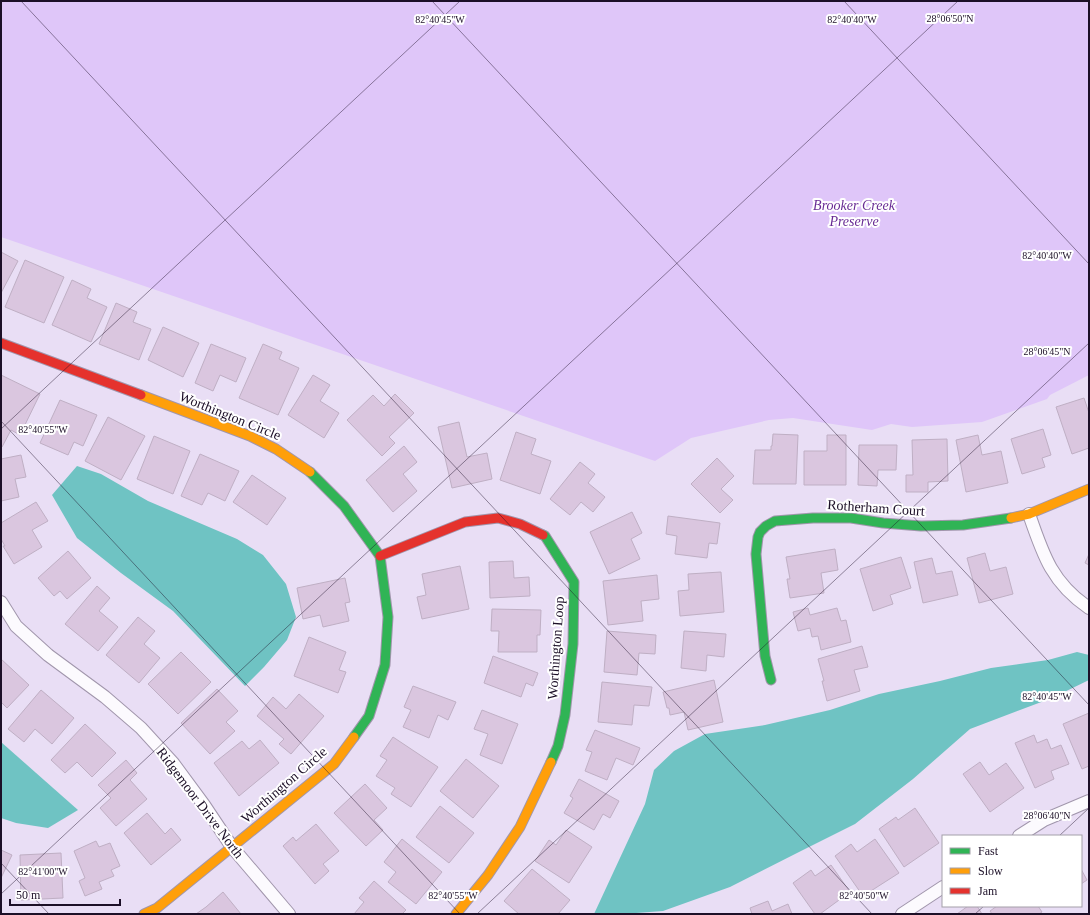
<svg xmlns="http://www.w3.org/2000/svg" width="1090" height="915" font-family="'Times New Roman',serif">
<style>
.green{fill:#dfc6f9}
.water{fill:#6fc3c3}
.building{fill:#dac6df;stroke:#bfafc4}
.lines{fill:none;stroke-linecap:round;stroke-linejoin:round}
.street-casing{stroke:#a196ac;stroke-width:14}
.fast-casing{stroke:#a196ac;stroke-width:11}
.slow-casing{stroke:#a196ac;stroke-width:11}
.jam-casing{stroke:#a196ac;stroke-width:11}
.street{stroke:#fcfafe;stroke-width:12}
.fast{stroke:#30b455;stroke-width:9}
.slow{stroke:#ff9f0a;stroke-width:9}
.jam{stroke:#e5322d;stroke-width:9}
.ticks{fill:none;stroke:#1c0f27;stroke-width:1;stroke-opacity:0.45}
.labels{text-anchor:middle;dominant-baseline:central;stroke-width:4;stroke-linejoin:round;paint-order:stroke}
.park-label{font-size:14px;font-style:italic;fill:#682b94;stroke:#fff}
.street-label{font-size:14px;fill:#1c0f27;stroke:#fff}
.ticks-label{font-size:10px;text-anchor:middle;fill:#1c0f27;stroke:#fff;stroke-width:4;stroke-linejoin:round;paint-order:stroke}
</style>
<rect width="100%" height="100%" fill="#e9def5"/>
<!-- green -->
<path class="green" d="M1,1H1089V375L1050,395L1047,399L982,422L912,427L891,424L872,430L793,418L769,420L691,438L655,461L1,237Z"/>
<!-- water -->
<g class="water">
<path d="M77,466L101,474L148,501L237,539L263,555L286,584L296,617L287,640L264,667L245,686L173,611L121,573L77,538L52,495Z"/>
<path d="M1077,652L1089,655V680L1052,698L970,729L913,779L855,824L801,851L730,887L663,911L623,914H594L645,804L654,770L674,751L705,734L765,725L830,710L879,694L940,681L991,668L1048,660Z"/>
<path d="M1,742L78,810L48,828L16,823L1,818Z"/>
</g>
<!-- building -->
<g class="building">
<path d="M1,252L18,261L1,293Z"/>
<path d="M25,260L64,277L44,323L5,307Z"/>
<path d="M72,280L91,289L87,298L107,307L91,342L52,325Z"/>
<path d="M116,303L137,312L133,322L151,329L139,360L99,344Z"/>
<path d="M163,327L199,343L183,377L148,360Z"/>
<path d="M211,344L246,358L236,382L220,375L213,391L195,383Z"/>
<path d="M263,344L282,352L279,359L299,368L278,415L239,398Z"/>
<path d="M1,375L40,394L20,435L11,430L2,447L1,446Z"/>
<path d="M313,375L330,385L320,401L339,413L324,438L288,415Z"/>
<path d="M395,394L414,413L389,437L395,443L382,456L347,420L373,395L384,406Z"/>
<path d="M1084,398L1089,413V448L1072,454L1056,407Z"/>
<path d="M60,400L97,415L83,446L74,442L68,455L40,443Z"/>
<path d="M108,417L145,436L121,480L85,461Z"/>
<path d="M459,422L467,457L487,453L492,479L452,488L438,427Z"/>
<path d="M1043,429L1051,455L1042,458L1045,467L1022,474L1011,439Z"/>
<path d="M516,432L536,439L531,454L551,461L540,494L500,480Z"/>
<path d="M773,434L798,435L796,484H753L755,450H771V446H772Z"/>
<path d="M827,435H846V485H804V451H827Z"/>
<path d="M978,435L982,455L1001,451L1008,483L966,492L956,440Z"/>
<path d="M154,436L190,451L173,494L137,479Z"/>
<path d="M947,439L948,481L928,482V492H906V475H913L912,440Z"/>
<path d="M859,445H897L896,470H878L877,486L858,485Z"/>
<path d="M404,446L417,462L403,474L417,491L393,512L366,480Z"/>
<path d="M200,454L239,471L225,501L208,493L202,505L181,496Z"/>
<path d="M21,455L26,477L15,479L19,497L1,501V459Z"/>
<path d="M717,458L734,476L721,489L733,500L720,513L691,484Z"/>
<path d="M580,462L595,474L588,483L605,497L593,512L581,502L570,515L550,499Z"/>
<path d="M252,475L286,498L267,525L233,502Z"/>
<path d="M36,502L48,521L32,530L42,547L14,564L3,546H5L1,539V523Z"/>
<path d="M632,512L642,533L631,539L640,559L609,574L590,532Z"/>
<path d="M668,516L720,523L717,544L709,543L707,558L675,554L677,536L666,534Z"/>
<path d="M835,549L838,570L821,573L824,593L790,598L787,579H790L786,557Z"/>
<path d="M68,551L91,578L67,599L60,591L54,596L38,578Z"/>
<path d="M985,553L990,571L1006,567L1013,594L979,603L967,558Z"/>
<path d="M1089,554V565L1085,563Z"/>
<path d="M901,557L911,588L890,595L893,604L873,611L860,569Z"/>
<path d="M932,558L936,574L952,571L958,595L923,603L914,562Z"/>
<path d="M513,561L514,578L529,577L530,596L490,598L489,562Z"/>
<path d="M460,566L469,609L422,619L417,597L426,595L422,574Z"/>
<path d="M721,572L724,612L680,616L678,591L689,590L688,574Z"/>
<path d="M657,575L659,599L641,601L643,621L608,625L603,581Z"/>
<path d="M345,578L350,602L345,603L349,621L323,627L320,615L303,619L297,588Z"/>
<path d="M97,586L110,598L99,611L118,627L98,651L65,624Z"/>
<path d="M808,608L810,615L837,608L841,621L846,620L851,642L821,650L818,636L812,637L810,628L798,631L793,612Z"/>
<path d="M492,609L541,610L540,635H537V652H498L499,631H491Z"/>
<path d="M138,617L155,631L144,644L160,658L139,683L106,655Z"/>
<path d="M607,631L656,635L655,654L639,653L637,675L604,672Z"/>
<path d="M684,631L726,634L724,657L707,655L706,671L681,668Z"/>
<path d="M309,637L346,652L339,670L346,672L338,693L294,676Z"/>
<path d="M862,646L868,667L854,670L860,691L827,701L822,681H824L818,659Z"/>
<path d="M181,652L211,682L178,714L148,684Z"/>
<path d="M493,656L538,673L533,686L526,683L521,697L484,683Z"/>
<path d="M1,659L29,685L7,708L1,702Z"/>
<path d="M714,680L723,722L688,730L684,712L670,715L669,708H667L663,692Z"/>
<path d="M602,682L652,687L649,706L634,705L632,725L598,722Z"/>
<path d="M413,686L456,702L448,720L438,715L429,738L403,727L411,710L404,707Z"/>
<path d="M217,689L238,711L226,722L235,731L210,754L181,723Z"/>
<path d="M41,690L74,718L52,744L35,729L24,742L8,729Z"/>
<path d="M299,694L324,716L291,754L279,744L284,739L257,716L273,697L286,709Z"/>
<path d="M482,710L518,724L502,764L480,755L488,734L474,729Z"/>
<path d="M1089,713V766L1082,769L1063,724Z"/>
<path d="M85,724L116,753L92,777L77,762L65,773L51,760Z"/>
<path d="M595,730L640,748L633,765L616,758L607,780L585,771L592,752L586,750Z"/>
<path d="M1034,735L1037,743L1047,739L1051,749L1061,745L1069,764L1051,771L1054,779L1035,788L1015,743Z"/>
<path d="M393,737L438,767L411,807L391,794L395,788L376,776L387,760L380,756Z"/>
<path d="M260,740L279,763L239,796L214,763L242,741L249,749Z"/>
<path d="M466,759L499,786L473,818L440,791Z"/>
<path d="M126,760L137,773L130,780L147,799L116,826L100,808L111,798L98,785Z"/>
<path d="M980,762L989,775L1006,763L1024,788L990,812L963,774Z"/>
<path d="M579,779L619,801L610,818L603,814L594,830L564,813L573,798L570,796Z"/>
<path d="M365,784L387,808L374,820L383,830L366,846L334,813Z"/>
<path d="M440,806L474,833L449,863L416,837Z"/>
<path d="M915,808L939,843L904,867L879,829L896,817L898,820Z"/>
<path d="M147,813L165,834L171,828L181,840L151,865L124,833Z"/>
<path d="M316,824L339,851L323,864L329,871L315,884L283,846L293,837L296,841Z"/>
<path d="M566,830L592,847L569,883L535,861L549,840L556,845Z"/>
<path d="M402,839L442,872L416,904L388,882L396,872L384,862Z"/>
<path d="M875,839L899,873L863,896L835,856L851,844L857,852Z"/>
<path d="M96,841L99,847L110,843L120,866L111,870L114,876L99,882L102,889L85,896L79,881L85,878L74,851Z"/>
<path d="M1,850L12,855L1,878Z"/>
<path d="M61,853L63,898L21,900L20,855Z"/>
<path d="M831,865L850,892L820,914H815L793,883L811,870L815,876Z"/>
<path d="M532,869L570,900L558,914H519L504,901Z"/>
<path d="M1081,869L1087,880L1081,884Z"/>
<path d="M374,881L406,910L402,914H354L364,902L359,898Z"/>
<path d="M223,892L241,914H196L206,907Z"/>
<path d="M768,901L772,911L788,904L792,914H752L750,908Z"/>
<path d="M968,906H977L982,914H957Z"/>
<path d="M997,906H1038L1042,912L1039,914H992L990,911Z"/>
</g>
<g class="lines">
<defs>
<g id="street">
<path d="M1029,514C1043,555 1052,583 1089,608"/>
<path d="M1,602L16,626L48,655L105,697L141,728L173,763L204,805L232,847L289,914"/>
<path d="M1019,836L1044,820L1089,801"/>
<path d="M902,914L943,887"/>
</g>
<g id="fast">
<path d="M310,472L344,506L380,556L388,617L385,665L369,716L354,737"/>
<path d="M543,535L545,536L574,582L573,644L565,715L558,746L551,762"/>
<path d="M771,680L765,656L756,554L758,537L760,532L766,526L775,521L813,518H851L883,523L921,526L963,525L1011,518"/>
</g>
<g id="slow">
<path d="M141,395L250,436L276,449L310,472"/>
<path d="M1011,518L1029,514L1089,489"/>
<path d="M144,914L157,908L334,764L354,737"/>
<path d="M456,914L488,875L520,827L551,762"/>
</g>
<g id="jam">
<path d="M1,343L141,395"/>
<path d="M380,556L465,522L498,518L520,524L543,535"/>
</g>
</defs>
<!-- street casing -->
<use href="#street" class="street-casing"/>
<!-- fast casing -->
<use href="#fast" class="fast-casing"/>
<!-- slow casing -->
<use href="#slow" class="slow-casing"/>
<!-- jam casing -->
<use href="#jam" class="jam-casing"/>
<!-- street -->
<use href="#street" class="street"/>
<!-- fast -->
<use href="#fast" class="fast"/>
<!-- slow -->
<use href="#slow" class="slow"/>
<!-- jam -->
<use href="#jam" class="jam"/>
</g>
<!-- ticks -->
<path class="ticks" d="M21,1L872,914M432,1L1089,705M844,1L1089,264M1,421L460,914M1,429L460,1M1059,836L1089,808M1,863L49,914M1,894L958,1M477,914L1089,343M975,914L984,906"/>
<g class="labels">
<!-- park labels -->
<g class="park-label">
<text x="854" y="205">Brooker Creek<tspan x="854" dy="16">Preserve</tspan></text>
</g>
<!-- street labels -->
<g class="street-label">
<text transform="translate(230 416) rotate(22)">Worthington Circle</text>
<text transform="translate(876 508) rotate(4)">Rotherham Court</text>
<text transform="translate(556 648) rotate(-86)">Worthington Loop</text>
<text transform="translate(284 785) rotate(-41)">Worthington Circle</text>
<text transform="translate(200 803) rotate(53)">Ridgemoor Drive North</text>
</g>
</g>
<g class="ticks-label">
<text x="950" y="22">28°06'50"N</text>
<text x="852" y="23">82°40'40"W</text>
<text x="440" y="23">82°40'45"W</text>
<text x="1047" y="259">82°40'40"W</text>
<text x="1047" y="355">28°06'45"N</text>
<text x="43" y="433">82°40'55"W</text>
<text x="1047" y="700">82°40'45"W</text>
<text x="1047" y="819">28°06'40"N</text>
<text x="43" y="875">82°41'00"W</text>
<text x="453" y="899">82°40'55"W</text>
<text x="864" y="899">82°40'50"W</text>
</g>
<!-- border -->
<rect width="1090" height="915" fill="none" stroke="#1c0f27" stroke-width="4"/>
<!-- legend -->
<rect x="942" y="835" width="140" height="72" fill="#ffffff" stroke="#a49fa9"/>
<rect x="950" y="848" width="20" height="6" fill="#30b455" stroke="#a49fa9"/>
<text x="978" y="855" font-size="12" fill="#1c0f27">Fast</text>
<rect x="950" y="868" width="20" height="6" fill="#ff9f0a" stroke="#a49fa9"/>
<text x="978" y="875" font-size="12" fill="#1c0f27">Slow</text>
<rect x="950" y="888" width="20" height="6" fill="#e5322d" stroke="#a49fa9"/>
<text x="978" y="895" font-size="12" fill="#1c0f27">Jam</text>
<!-- scale -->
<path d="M10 899v6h110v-6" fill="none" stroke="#1c0f27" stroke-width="2"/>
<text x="16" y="899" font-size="12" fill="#1c0f27" stroke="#ffffff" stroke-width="3" paint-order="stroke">50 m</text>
</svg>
